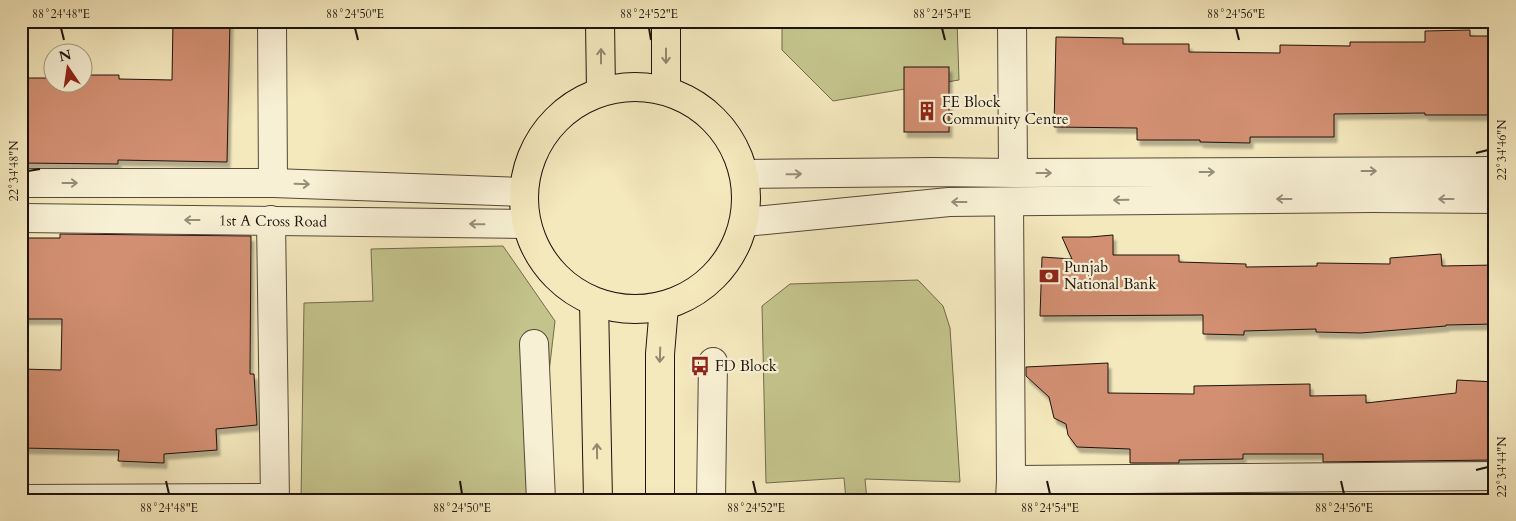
<svg xmlns="http://www.w3.org/2000/svg" width="1516" height="521" font-family="Cardo,serif">
<style>
.green{fill:#c4c38c;stroke:#716b4c}
.building{fill:#d28f72;stroke:#1e130d;filter:url(#shadow)}
.lines{fill:none;stroke-linecap:round;stroke-linejoin:round}
.minor-casing{stroke:#544839;stroke-width:30}
.major-casing{stroke:#1e130d;stroke-width:30}
.minor{stroke:#f8f0d4;stroke-width:28}
.major{stroke:#f4e8bd;stroke-width:28}
.oneway{stroke:#94886e}
.oneway2{stroke:#968d7a}
.ticks{fill:none;stroke:#1e130d;stroke-width:2}
.labels{text-anchor:middle;dominant-baseline:central;stroke-width:4.5;stroke-linejoin:round;paint-order:stroke}
.poi-label{font-size:15px;fill:#1e130d;stroke:#f8f0d4;text-anchor:start}
.street-label{font-size:15px;fill:#1e130d;stroke:#f8f0d4}
.neatline{fill:none;stroke:#1e130d;stroke-width:2}
.ticks-label{font-size:12px;text-anchor:middle;fill:#1e130d}
</style>
<defs>
<filter id="shadow"><feDropShadow dx="3" dy="5.5" stdDeviation="1" flood-color="#0004"/></filter>
</defs>
<rect width="100%" height="100%" fill="#f4e8bd"/>
<filter id="stains"><feTurbulence type="fractalNoise" baseFrequency=".004" numOctaves="4"/><feColorMatrix values="0 0 0 0 .2 0 0 0 0 .09 0 0 0 0 .02 0 0 0 .5 -.17"/></filter>
<radialGradient id="worn" r=".72"><stop offset=".6" stop-color="#630" stop-opacity="0"/><stop offset="1" stop-color="#630" stop-opacity=".3"/></radialGradient>
<!-- green -->
<g class="green">
<path d="M782,21H957L959,80L833,101L782,50Z"/>
<path d="M503,246L555,321L534,500H301L304,303L373,301L371,249Z"/>
<path d="M918,280L943,306L950,328L960,482L865,479L867,500H846L844,478L766,483L762,306L790,284Z"/>
</g>
<!-- building -->
<g class="building">
<path d="M173,21H230L227,162L118,160V164L21,163V78H47V74H52V82H82V75H119V79L172,80Z"/>
<path d="M1470,30V36H1495V115H1425V113L1334,114V137H1250V143L1200,142V140H1137V128L1054,127L1056,37L1123,38V44H1189V52L1280,53V45L1350,46V42H1425V31Z"/>
<rect x="904" y="67" width="45" height="65"/>
<path d="M60,234L251,236L250,374H254L257,425L216,429L217,450L164,454V463L118,461L119,450L21,448V369L61,370L62,319H21V238H60Z"/>
<path d="M1113,235V255H1179V262L1246,264V267L1317,266V263L1390,264V258L1441,254L1442,266L1495,265V324L1446,325V326L1361,333L1316,332V329L1244,331V335L1203,334V315L1040,316L1042,257L1072,259L1062,237H1090Z"/>
<path d="M1108,363V393L1194,394V386L1310,384V396L1366,395V403L1456,393L1457,380L1495,382V460L1323,462V454H1243V459L1179,460V463H1130V449L1077,447L1068,435L1066,424L1054,418L1049,397L1026,376V367Z"/>
</g>
<g class="lines">
<defs>
<g id="minor">
<path d="M272,21L273,183"/>
<path d="M1012,21L1013,173"/>
<path d="M746,174L934,172L1013,173L1495,171"/>
<path d="M21,183H273L522,192"/>
<path d="M1009,202L1011,480L1010,500"/>
<path id="s1" d="M21,218L526,224"/>
<path d="M271,220L275,500"/>
<path d="M745,222L949,202L1373,198L1495,199"/>
<path d="M534,344L541,500"/>
<path d="M1011,480L1495,476"/>
<path d="M21,499L275,498"/>
<path d="M711,500L713,362"/>
</g>
<g id="major">
<path d="M600,21L601,92"/>
<path d="M666,21V90"/>
<circle cx="635" cy="198" r="111"/>
<path d="M594,302L598,500"/>
<path d="M660,500V354L664,306"/>
</g>
</defs>
<!-- minor casing -->
<use href="#minor" class="minor-casing"/>
<!-- major casing -->
<use href="#major" class="major-casing"/>
<!-- minor -->
<use href="#minor" class="minor"/>
<!-- major -->
<use href="#major" class="major"/>
</g>
<!-- one-way arrows -->
<defs><path id="oneway-shaft" d="M-6 0H5M1.5-3L5.5 0L1.5 3" fill="none" stroke-width="1.6" stroke-linecap="round" stroke-linejoin="round" transform="scale(1.25)"/></defs>
<g class="oneway">
<use href="#oneway-shaft" transform="translate(601 56) rotate(-90)"/>
<use href="#oneway-shaft" transform="translate(666 56) rotate(90)"/>
<use href="#oneway-shaft" transform="translate(660 355) rotate(92)"/>
<use href="#oneway-shaft" transform="translate(597 451) rotate(-91)"/>
</g>
<g class="oneway2">
<use href="#oneway-shaft" transform="translate(1369 171)"/>
<use href="#oneway-shaft" transform="translate(1207 172)"/>
<use href="#oneway-shaft" transform="translate(1044 173)"/>
<use href="#oneway-shaft" transform="translate(794 174) rotate(-1)"/>
<use href="#oneway-shaft" transform="translate(70 183)"/>
<use href="#oneway-shaft" transform="translate(302 184) rotate(2)"/>
<use href="#oneway-shaft" transform="translate(1284 199) rotate(180)"/>
<use href="#oneway-shaft" transform="translate(1446 199) rotate(-180)"/>
<use href="#oneway-shaft" transform="translate(1121 200) rotate(179)"/>
<use href="#oneway-shaft" transform="translate(959 202) rotate(180)"/>
<use href="#oneway-shaft" transform="translate(192 220) rotate(-180)"/>
<use href="#oneway-shaft" transform="translate(477 224) rotate(-179)"/>
</g>
<!-- ticks -->
<path class="ticks" d="M61,28L64,40M355,28L358,40M649,28L651,40M942,28L945,40M1236,28L1239,40M1476,153L1488,150M28,171L40,169M1476,470L1488,467M166,481L169,494M460,481L462,494M753,481L756,494M1047,481L1050,494M1341,481L1344,494"/>
<!-- icons -->
<defs>
<symbol id="building-bare" viewBox="-9 -9 18 18"><path d="M-4-6H4V6H1V3H-1V6H-4ZM-2.5-4.3h1.7v1.8h-1.7ZM.8-4.3h1.7v1.8H.8ZM-2.5-1h1.7V.8h-1.7ZM.8-1h1.7V.8H.8Z" fill="#8f2418" stroke="#f8f0d4" stroke-width="2.5" paint-order="stroke"/></symbol>
<symbol id="bank-bare" viewBox="-9 -9 18 18"><path d="M-6-4H6V4H-6ZM0-2.3a2.3 2.3 0 1 0 0 4.6a2.3 2.3 0 1 0 0-4.6Z" fill="#8f2418" stroke="#f8f0d4" stroke-width="2.5" paint-order="stroke"/></symbol>
<symbol id="bus-bare" viewBox="-9 -9 18 18"><path d="M-5-6H5V4H4V6H2V4H-2V6H-4V4H-5ZM-3.5-4V0h7V-4ZM-3.5 1.2v1.5H-2V1.2ZM2 1.2v1.5H3.5V1.2Z" fill="#8f2418" stroke="#f8f0d4" stroke-width="2.5" paint-order="stroke"/></symbol>
</defs>
<g fill-rule="evenodd">
<use href="#building-bare" x="913" y="97" width="28" height="28"/>
<use href="#bank-bare" x="1035" y="262" width="28" height="28"/>
<use href="#bus-bare" x="686" y="352" width="28" height="28"/>
</g>
<g class="labels">
<!-- poi labels -->
<g class="poi-label">
<text x="942" y="102">FE Block<tspan x="942" dy="17">Community Centre</tspan></text>
<text x="1064" y="267">Punjab<tspan x="1064" dy="17">National Bank</tspan></text>
<text x="715" y="366">FD Block</text>
</g>
<!-- street labels -->
<g class="street-label">
<text stroke="none"><textPath href="#s1" startOffset="252">1st A Cross Road</textPath></text>
</g>
</g>
<!-- margin -->
<rect width="1516" height="521" fill="none" stroke="#f4e8bd" stroke-width="55"/>
<!-- north arrow -->
<g transform="translate(68 68) rotate(347)"><circle r="24" fill="#f8f0d4" stroke="#a19884"/>
<path d="M0-4L9 19L0 12L-9 19Z" fill="#8f2418"/>
<text y="-8" font-size="14" font-weight="bold" text-anchor="middle" fill="#1e130d">N</text>
</g>
<rect x="28" y="28" width="1460" height="466" class="neatline"/>
<g class="ticks-label">
<text x="61" y="18">88°24'48"E</text>
<text x="355" y="18">88°24'50"E</text>
<text x="649" y="18">88°24'52"E</text>
<text x="942" y="18">88°24'54"E</text>
<text x="1236" y="18">88°24'56"E</text>
<text transform="translate(1502 150) rotate(-90)" y="4">22°34'46"N</text>
<text transform="translate(14 171) rotate(-90)" y="4">22°34'48"N</text>
<text transform="translate(1502 467) rotate(-90)" y="4">22°34'44"N</text>
<text x="169" y="512">88°24'48"E</text>
<text x="462" y="512">88°24'50"E</text>
<text x="756" y="512">88°24'52"E</text>
<text x="1050" y="512">88°24'54"E</text>
<text x="1344" y="512">88°24'56"E</text>
</g>
<rect width="100%" height="100%" filter="url(#stains)"/>
<rect width="100%" height="100%" fill="url(#worn)"/>
</svg>
